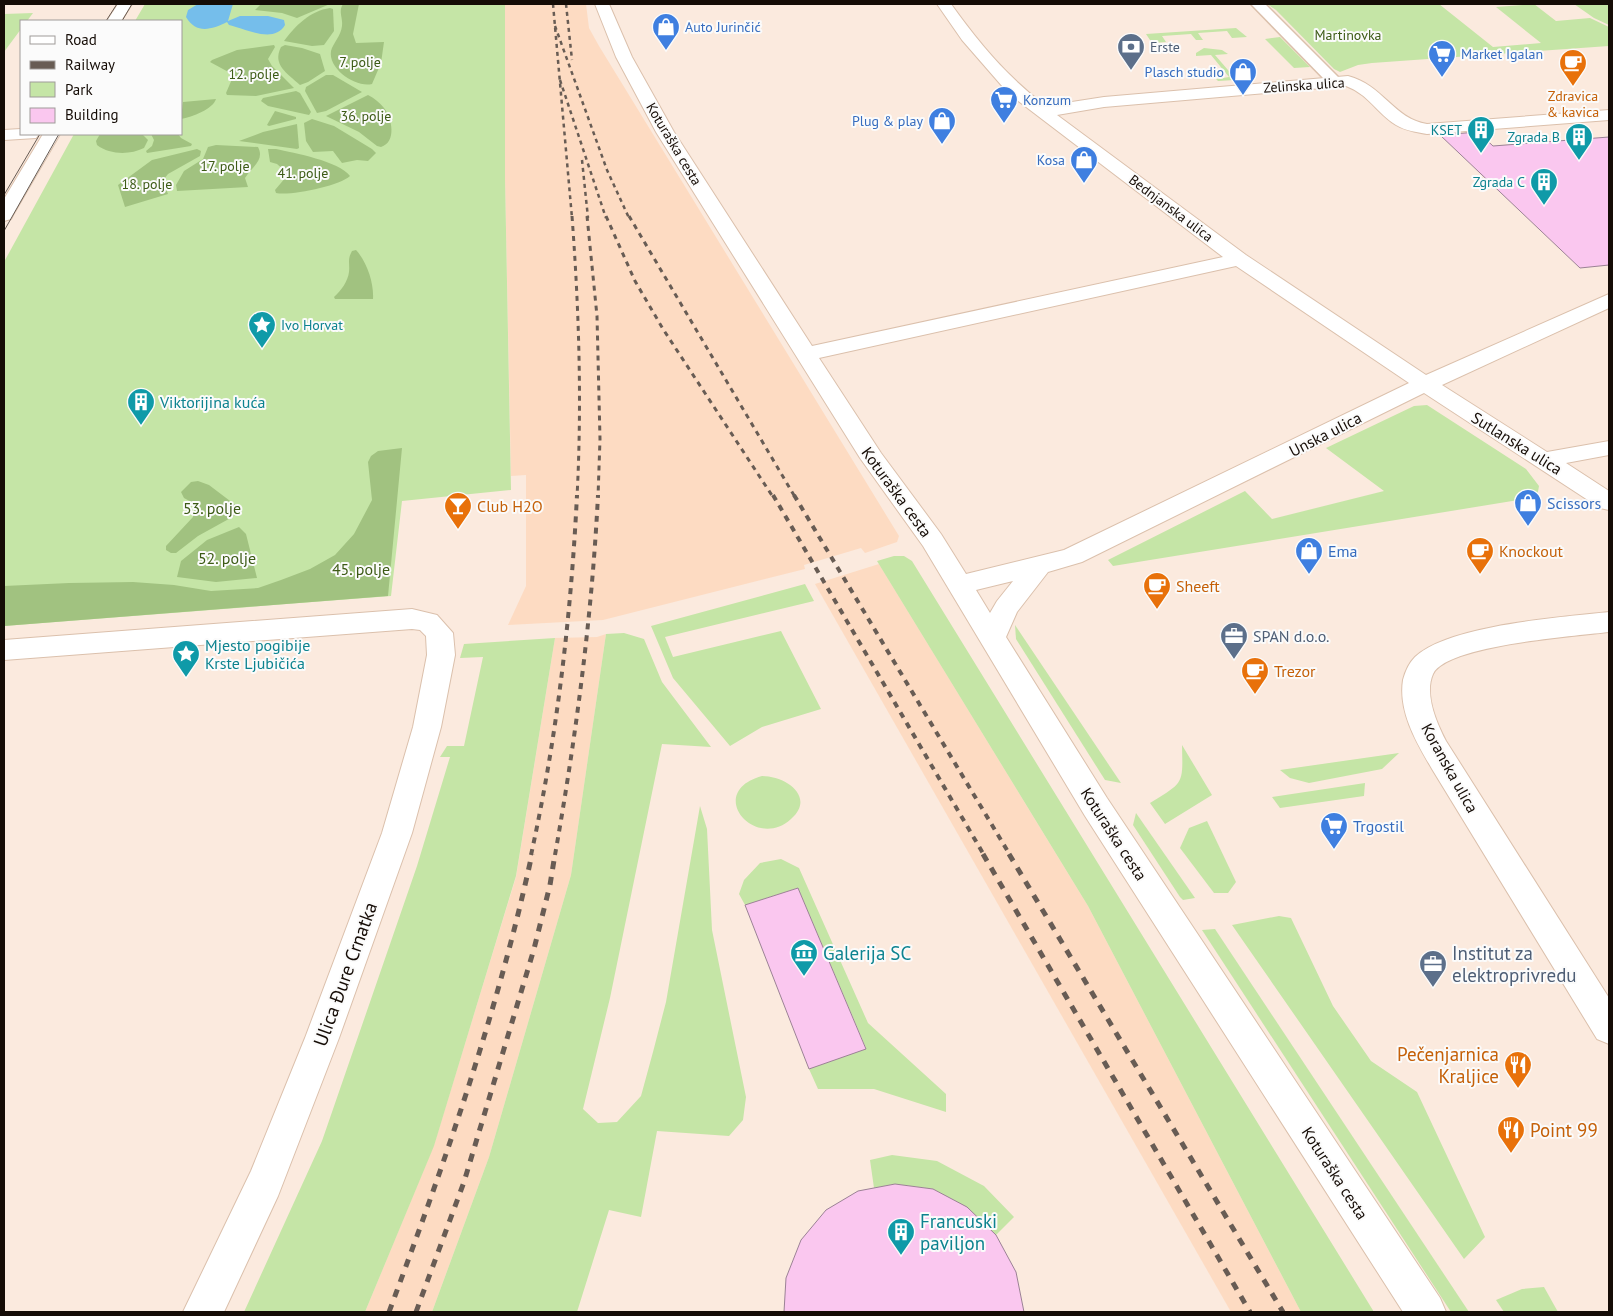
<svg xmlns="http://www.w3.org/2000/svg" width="1613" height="1316" font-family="'PT Sans',sans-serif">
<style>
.built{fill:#fddbc2}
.green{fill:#c5e5a6}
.forest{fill:#a1c280}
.water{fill:#75beeb}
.building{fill:#fac7ef;stroke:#9b8295}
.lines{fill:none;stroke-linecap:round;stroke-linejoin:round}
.pedestrian-casing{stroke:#dbc0ac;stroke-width:3}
.minor-casing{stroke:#dbc0ac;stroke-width:2}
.tertiary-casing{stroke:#dbc0ac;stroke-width:2}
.pedestrian{fill:#fff;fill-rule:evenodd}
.minor{fill:#fff;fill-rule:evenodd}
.tertiary{fill:#fff;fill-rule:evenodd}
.tram{stroke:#685c54;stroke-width:1}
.rail-far3{stroke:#685c54;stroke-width:2.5;stroke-dasharray:4 4;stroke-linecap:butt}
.rail-far2{stroke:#685c54;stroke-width:3;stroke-dasharray:5 5;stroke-linecap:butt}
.rail-far1{stroke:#685c54;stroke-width:4;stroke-dasharray:6 6;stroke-linecap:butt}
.rail{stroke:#685c54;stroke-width:5;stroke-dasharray:8 8;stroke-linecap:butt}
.labels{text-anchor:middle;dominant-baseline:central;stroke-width:4;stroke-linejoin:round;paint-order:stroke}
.far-shop-label{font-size:14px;fill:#366cbe;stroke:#fbfbfb;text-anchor:start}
.far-park-label{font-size:14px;fill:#3d5b16;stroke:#fbfbfb}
.far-service-label{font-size:14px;fill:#4e5e75;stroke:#fbfbfb;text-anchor:start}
.far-street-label{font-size:14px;fill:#150c06;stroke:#fbfbfb}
.far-food-label{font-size:14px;fill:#c56008;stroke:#fbfbfb}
.far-culture-label{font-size:14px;fill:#0d838f;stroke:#fbfbfb;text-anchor:end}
.culture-label{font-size:16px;fill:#0d838f;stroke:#fbfbfb;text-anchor:start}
.street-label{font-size:16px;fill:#150c06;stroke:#fbfbfb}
.shop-label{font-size:16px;fill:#366cbe;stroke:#fbfbfb;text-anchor:start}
.food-label{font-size:16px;fill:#c56008;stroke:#fbfbfb;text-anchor:start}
.park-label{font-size:16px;fill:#3d5b16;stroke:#fbfbfb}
.service-label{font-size:16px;fill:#4e5e75;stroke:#fbfbfb;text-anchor:start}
.near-culture-label{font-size:19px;fill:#0d838f;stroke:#fbfbfb;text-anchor:start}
.near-service-label{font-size:19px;fill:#4e5e75;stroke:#fbfbfb;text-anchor:start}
.near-street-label{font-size:19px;fill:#150c06;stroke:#fbfbfb}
.near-food-label{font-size:19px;fill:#c56008;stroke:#fbfbfb;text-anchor:end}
</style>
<rect width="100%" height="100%" fill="#fbeade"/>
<!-- built -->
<g class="built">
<path d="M505,4H586L589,28L599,46L899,536L897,542L865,553L861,548L804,565L805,569L603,620L508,625L526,586V475L511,476L505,178Z"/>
<path d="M879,564L1088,906L1301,1312H1231L815,584Z"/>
<path d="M606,634L571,875L489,1157L432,1312H365L434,1145L516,877L555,638L597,637Z"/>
</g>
<!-- green -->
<g class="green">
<path d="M145,4H505V178L511,490L402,501L391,596L4,626V262L74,134H181V21H135Z"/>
<path d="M1267,4H1439L1493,47L1541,43L1496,7L1534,4L1556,21L1590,18L1609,27V46L1372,63L1358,65L1340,72L1334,69L1276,10Z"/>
<path d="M1574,4H1609V25L1594,18Z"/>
<path d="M33,13L27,21H21V29L4,52V14Z"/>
<path d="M1236,28L1247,37L1232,38L1227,31L1198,33L1203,40H1196L1191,34L1162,36L1166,42L1152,43L1146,34Z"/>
<path d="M1280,37L1310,67L1294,68L1265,39Z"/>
<path d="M1204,48L1222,50L1228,54L1215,55L1234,77L1250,76L1251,79L1218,81L1216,79L1229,77L1211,55L1196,56V53Z"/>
<path d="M1427,405L1526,469L1539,486L1537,497L1113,566L1108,560L1245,491L1272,519L1384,491L1326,448L1414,406Z"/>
<path d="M894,556H904L912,561L1374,1312H1301L1088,906L877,561Z"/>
<path d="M805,584L814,601L665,637L673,657L781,631L821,709L762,727L730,746L673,678L651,626Z"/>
<path d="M1015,625L1121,783L1105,780L1016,639Z"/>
<path d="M624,633L644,639L662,682L711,747L662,744L610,998L583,1109L598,1123L617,1122L641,1096L653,1052L666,1002L700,806L707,829L712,930L746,1097L743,1120L729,1136L657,1131L641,1217L609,1210L577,1312H432L489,1157L571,875L606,634Z"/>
<path d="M555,638L516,876L434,1146L365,1312H244L322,1141L417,866L450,757H440L447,746H464L483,657L460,658L464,644Z"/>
<path d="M1182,745L1212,795L1165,824L1150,803C1184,782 1183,785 1182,745Z"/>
<path d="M1399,753L1382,769L1309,783L1290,778L1280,770Z"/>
<path d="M762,776C786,776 816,797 791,819C755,852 704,792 762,776Z"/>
<path d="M1365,783L1364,796L1280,808L1272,797Z"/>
<path d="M1136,813L1195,898L1183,900L1180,897L1133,825Z"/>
<path d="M1207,821L1236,882L1228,893H1214L1180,848L1189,828Z"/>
<path d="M781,859L799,868L868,1023L946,1094V1112L874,1089H818L809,1069L866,1048L798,888L745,905L739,894L744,880L760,863Z"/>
<path d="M1279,916L1291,918L1333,1006L1371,1061L1417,1092L1485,1237L1464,1259L1232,925Z"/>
<path d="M1215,929L1469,1312H1451L1202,930Z"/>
<path d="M892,1155L937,1161L984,1186L1014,1217L996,1235L933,1189L895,1184L874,1188L870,1160Z"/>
<path d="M1544,1287L1558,1312H1504L1496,1300L1522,1289Z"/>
</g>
<!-- forest -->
<g class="forest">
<path d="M261,4H330L297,18L282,13L255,10Z"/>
<path d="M343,4H359L353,34L356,43L384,42L381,63L372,84C356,88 328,69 331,51C333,43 341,36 342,26C343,18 338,11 343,4Z"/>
<path d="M330,8L333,9L334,31L324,45L312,46L284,41C296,25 310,11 330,8Z"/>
<path d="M274,45L275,47L268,59L272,66L294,88L256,96L227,95L226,93L232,79H235L234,75L210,62L212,60L237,50Z"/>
<path d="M285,45L302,48L320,54L325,71L308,82L300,85C287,73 272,65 281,47Z"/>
<path d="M326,75H333L362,92L326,111L317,113L305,91L306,87Z"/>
<path d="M296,91L300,93L311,112L309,115L268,106L261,101L263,98Z"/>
<path d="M368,95C374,98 380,103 384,108C392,118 397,142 381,147L377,146L359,132L326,116Z"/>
<path d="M216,99C213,109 192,117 181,119L183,102Z"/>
<path d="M275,111L296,117V119L269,126L267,125Z"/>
<path d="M312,119L334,126L372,149L376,153L368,161L357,160L342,163L333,151L313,152L306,141L304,123Z"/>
<path d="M297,124L299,148L297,149L239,141L263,132Z"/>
<path d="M100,134H142L148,140L144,148C130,155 110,155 97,145L96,141Z"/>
<path d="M151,134H178L181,138L192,144L191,146L147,153L146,151L152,146L154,140Z"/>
<path d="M216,145L258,147C265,160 252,167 245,178L248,187L177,191L176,185L184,171L203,159L208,147Z"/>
<path d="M197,149L201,151L200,156L168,174L164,179V184L168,194L125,207L118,185L152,160Z"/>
<path d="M268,149H276C294,153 339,161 350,176C339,186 291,196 276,193L275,190L286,177V172L277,164L270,162Z"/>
<path d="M356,250C367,262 374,283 373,299H335L334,297C341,291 348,281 349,272C350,263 347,260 352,251Z"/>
<path d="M402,448L388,596L4,626V586L69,583L133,582L174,585L211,591L258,588L281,580L310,569L335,555L354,534L372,500L368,462L371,456L378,451Z"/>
<path d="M198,481L209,485L238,507L239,512L236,515L198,536L176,553H171L166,550V546L193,517L195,504L184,498L181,492L191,482Z"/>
<path d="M239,527L246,534L257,578L216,582L177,577L181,561L207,540Z"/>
</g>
<!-- water -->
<path class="water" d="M198,4H233L228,21L240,16H268L284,20L285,25C274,44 246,29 229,25L227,22C211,30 196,34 186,17L188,10Z"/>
<!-- building -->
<g class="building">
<path d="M1478,132L1493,146L1609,137V265L1580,268L1440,135Z"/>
<path d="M798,888L866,1049L809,1069L745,905Z"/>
<path d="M895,1184L933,1189L967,1207L996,1235L1016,1272L1024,1312H784L786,1278L801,1240L826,1210L858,1191Z"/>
</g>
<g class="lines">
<defs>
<path id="pedestrian" d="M1251,4H1265L1339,78L1341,81L1339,84H1329Z"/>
<g id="minor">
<path d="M595,4H609L632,57L674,132L812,346L1223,257L1009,94L962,40L937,4H951C979,43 1008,78 1046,106L1104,97L1348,76C1383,85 1394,119 1427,124L1609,110V120L1427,134C1416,132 1406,131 1396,125C1378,114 1368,94 1346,86L1104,107L1057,115L1246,255L1426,375L1609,294V308L1442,385L1547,452L1609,441V455L1566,463L1609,491V510L1600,508L1424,393L1082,562L1048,572L1017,612L1006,637L1107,798L1440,1298L1446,1312H1403L1085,816L923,546L860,458L656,132L616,57ZM1236,266L1409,383L1064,550L966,574L941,534L881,453L819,358ZM1013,581L997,601L990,613L976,590Z"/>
<path d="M412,609L437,615L453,633L455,655L441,727L412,833L339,1038L278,1196L224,1312H183L251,1171L305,1038L382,833L413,727L427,655L426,636L420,630L412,629L4,660V640Z"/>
<path d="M1609,612V632C1577,636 1446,645 1433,674C1424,694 1437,724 1446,741L1609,998V1044L1597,1039L1432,769C1417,743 1398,712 1403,680C1405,672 1409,663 1415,657C1448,625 1563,617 1609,612Z"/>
</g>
<g id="tertiary">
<path d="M118,4H132L121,21H107Z"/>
<path d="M21,129V134H39L36,138L4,140V130Z"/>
<path d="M43,134H60L13,215L11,219L4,221V199Z"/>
</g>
</defs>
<!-- pedestrian casing -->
<use href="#pedestrian" class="pedestrian-casing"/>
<!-- minor casing -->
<use href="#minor" class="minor-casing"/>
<!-- tertiary casing -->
<use href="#tertiary" class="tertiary-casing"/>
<!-- pedestrian -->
<use href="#pedestrian" class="pedestrian"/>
<!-- minor -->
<use href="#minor" class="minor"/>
<!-- tertiary -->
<use href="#tertiary" class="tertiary"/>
<!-- tram -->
<g class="tram">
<path d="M106,21L117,4"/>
<path d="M122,21L132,4"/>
<path d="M4,195L40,134"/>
<path d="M4,231L59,134"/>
</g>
<!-- rail-far3 -->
<g class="rail-far3">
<path d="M553,4L572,218"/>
<path d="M566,4L572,60"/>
<path d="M555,26L607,170L629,218"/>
<path d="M560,80L606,218"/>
<path d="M582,160L588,218"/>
</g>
<!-- rail-far2 -->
<g class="rail-far2">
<path d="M572,216C579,310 582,403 577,497"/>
<path d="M587,216L597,316L600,439L598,497"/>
<path d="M606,216L635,281L663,329L773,497"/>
<path d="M629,216L795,497"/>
</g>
<!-- rail-far1 -->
<g class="rail-far1">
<path d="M773,495L984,855"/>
<path d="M794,495L1010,855"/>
<path d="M531,855C557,737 571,616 577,495"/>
<path d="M555,855C576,736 592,616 598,495"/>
</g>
<!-- rail -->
<g class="rail">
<path d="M983,854L1250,1312"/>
<path d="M1009,854L1283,1312"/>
<path d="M389,1312C445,1162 498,1011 532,854"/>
<path d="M416,1312L464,1182L534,949L550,885L555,854"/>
</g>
</g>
<!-- icons -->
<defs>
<symbol id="shop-pin" viewBox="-11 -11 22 30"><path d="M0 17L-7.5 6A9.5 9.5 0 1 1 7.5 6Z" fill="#3f7fe0" stroke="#fbfbfb"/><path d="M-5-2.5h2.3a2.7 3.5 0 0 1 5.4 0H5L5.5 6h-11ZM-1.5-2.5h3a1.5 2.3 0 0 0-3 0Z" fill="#fff"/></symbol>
<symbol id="bank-pin" viewBox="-11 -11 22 30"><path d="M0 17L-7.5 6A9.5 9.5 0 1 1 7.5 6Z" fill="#5c6f8a" stroke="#fbfbfb"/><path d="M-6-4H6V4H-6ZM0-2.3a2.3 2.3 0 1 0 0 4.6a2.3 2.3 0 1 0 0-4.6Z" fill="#fff"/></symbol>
<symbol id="supermarket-pin" viewBox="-11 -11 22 30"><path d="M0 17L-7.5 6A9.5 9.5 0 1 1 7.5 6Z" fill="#3f7fe0" stroke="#fbfbfb"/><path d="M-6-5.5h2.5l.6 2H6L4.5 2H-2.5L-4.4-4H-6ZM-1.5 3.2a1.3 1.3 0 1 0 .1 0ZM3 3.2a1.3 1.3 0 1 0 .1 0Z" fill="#fff"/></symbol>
<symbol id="cafe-pin" viewBox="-11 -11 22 30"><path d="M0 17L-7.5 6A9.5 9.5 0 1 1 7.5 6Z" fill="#e8710a" stroke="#fbfbfb"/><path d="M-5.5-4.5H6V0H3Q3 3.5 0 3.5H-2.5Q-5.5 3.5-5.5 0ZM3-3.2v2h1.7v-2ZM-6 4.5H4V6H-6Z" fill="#fff"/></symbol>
<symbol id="building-pin" viewBox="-11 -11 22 30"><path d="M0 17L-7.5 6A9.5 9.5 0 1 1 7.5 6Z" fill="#0f9aa8" stroke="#fbfbfb"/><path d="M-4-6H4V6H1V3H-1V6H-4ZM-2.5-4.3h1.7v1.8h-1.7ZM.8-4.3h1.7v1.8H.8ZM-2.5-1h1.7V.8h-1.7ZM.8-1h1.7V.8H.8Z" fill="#fff"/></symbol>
<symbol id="sight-pin" viewBox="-11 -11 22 30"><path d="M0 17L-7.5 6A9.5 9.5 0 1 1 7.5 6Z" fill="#0f9aa8" stroke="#fbfbfb"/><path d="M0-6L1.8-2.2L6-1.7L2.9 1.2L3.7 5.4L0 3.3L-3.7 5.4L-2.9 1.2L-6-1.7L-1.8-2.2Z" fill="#fff"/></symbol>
<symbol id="bar-pin" viewBox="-11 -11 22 30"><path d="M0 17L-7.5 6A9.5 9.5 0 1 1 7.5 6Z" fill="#e8710a" stroke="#fbfbfb"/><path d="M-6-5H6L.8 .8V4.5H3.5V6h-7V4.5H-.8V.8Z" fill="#fff"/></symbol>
<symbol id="office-pin" viewBox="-11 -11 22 30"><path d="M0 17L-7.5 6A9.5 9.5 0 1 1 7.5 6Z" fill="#5c6f8a" stroke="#fbfbfb"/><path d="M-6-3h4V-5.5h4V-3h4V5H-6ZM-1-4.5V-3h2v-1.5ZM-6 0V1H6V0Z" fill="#fff"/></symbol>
<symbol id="museum-pin" viewBox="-11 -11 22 30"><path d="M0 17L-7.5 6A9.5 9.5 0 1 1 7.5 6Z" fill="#0f9aa8" stroke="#fbfbfb"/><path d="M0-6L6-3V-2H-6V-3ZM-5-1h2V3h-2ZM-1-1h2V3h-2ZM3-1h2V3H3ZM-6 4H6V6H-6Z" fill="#fff"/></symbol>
<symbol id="restaurant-pin" viewBox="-11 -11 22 30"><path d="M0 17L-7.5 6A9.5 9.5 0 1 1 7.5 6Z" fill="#e8710a" stroke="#fbfbfb"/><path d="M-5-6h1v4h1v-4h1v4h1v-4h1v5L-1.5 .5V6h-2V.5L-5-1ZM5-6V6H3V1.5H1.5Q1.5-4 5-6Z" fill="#fff"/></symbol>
</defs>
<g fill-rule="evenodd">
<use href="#shop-pin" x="650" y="11" width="32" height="43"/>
<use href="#bank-pin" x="1115" y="31" width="32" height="43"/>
<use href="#supermarket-pin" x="1426" y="38" width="32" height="43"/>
<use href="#cafe-pin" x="1557" y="47" width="32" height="43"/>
<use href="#shop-pin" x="1227" y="56" width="32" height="43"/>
<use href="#supermarket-pin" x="988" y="84" width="32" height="43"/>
<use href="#shop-pin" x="926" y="105" width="32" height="43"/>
<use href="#building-pin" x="1465" y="114" width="32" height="43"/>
<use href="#building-pin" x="1563" y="121" width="32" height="43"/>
<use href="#shop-pin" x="1068" y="144" width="32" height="43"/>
<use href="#building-pin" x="1528" y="166" width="32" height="43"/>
<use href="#sight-pin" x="246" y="309" width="32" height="43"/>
<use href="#building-pin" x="125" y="386" width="32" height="43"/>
<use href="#shop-pin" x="1512" y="487" width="32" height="43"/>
<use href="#bar-pin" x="442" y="490" width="32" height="43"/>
<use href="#shop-pin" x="1293" y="535" width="32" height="43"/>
<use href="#cafe-pin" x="1464" y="535" width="32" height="43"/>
<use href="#cafe-pin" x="1141" y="570" width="32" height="43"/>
<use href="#office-pin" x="1218" y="620" width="32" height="43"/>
<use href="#sight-pin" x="170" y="638" width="32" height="43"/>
<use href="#cafe-pin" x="1239" y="655" width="32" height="43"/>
<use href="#supermarket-pin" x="1318" y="810" width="32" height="43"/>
<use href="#museum-pin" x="788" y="937" width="32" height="43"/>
<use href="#office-pin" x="1417" y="948" width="32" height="43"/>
<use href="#restaurant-pin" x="1502" y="1049" width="32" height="43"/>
<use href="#restaurant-pin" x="1495" y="1114" width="32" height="43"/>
<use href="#building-pin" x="885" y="1216" width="32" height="43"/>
</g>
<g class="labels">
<!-- far-shop labels -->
<g class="far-shop-label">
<text x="685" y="27">Auto Jurinčić</text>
<text x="1461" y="54">Market Igalan</text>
<text x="1224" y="72" text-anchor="end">Plasch studio</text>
<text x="1023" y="100">Konzum</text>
<text x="923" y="121" text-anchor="end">Plug &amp; play</text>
<text x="1065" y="160" text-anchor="end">Kosa</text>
</g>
<!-- far-park labels -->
<g class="far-park-label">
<text x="1348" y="35">Martinovka</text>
<text x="360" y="62">7. polje</text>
<text x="254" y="74">12. polje</text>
<text x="366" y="116">36. polje</text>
<text x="225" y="166">17. polje</text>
<text x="303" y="173">41. polje</text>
<text x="147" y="184">18. polje</text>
</g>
<!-- far-service labels -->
<g class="far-service-label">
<text x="1150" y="47">Erste</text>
</g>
<!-- far-street labels -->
<g class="far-street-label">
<text transform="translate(1304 85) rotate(-4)">Zelinska ulica</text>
<text transform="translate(674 144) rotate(59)">Koturaška cesta</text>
<text transform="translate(1171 208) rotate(37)">Bednjanska ulica</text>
</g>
<!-- far-food labels -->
<g class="far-food-label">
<text x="1573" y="96">Zdravica<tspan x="1573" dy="16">&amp; kavica</tspan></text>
</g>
<!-- far-culture labels -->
<g class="far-culture-label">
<text x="1462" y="130">KSET</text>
<text x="1560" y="137">Zgrada B</text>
<text x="1525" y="182">Zgrada C</text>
<text x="281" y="325" text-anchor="start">Ivo Horvat</text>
</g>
<!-- culture labels -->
<g class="culture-label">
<text x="160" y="402">Viktorijina kuća</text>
<text x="205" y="645">Mjesto pogibije<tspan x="205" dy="18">Krste Ljubičića</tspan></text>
</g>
<!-- street labels -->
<g class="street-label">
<text transform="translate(1325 434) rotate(-27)">Unska ulica</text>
<text transform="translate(1517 443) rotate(32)">Sutlanska ulica</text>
<text transform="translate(897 492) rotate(54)">Koturaška cesta</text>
<text transform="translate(1450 768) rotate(61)">Koranska ulica</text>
<text transform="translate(1114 834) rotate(57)">Koturaška cesta</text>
<text transform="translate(1335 1173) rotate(57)">Koturaška cesta</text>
</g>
<!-- shop labels -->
<g class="shop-label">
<text x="1547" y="503">Scissors</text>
<text x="1328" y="551">Ema</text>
<text x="1353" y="826">Trgostil</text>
</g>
<!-- food labels -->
<g class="food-label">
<text x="477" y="506">Club H2O</text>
<text x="1499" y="551">Knockout</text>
<text x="1176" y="586">Sheeft</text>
<text x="1274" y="671">Trezor</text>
</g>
<!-- park labels -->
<g class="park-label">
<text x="212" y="508">53. polje</text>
<text x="227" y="558">52. polje</text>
<text x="361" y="569">45. polje</text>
</g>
<!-- service labels -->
<g class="service-label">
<text x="1253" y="636">SPAN d.o.o.</text>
</g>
<!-- near-culture labels -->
<g class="near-culture-label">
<text x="823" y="953">Galerija SC</text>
<text x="920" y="1221">Francuski<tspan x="920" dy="22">paviljon</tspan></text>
</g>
<!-- near-service labels -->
<g class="near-service-label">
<text x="1452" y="953">Institut za<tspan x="1452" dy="22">elektroprivredu</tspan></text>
</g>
<!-- near-street labels -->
<g class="near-street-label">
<text transform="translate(345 974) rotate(-70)">Ulica Đure Crnatka</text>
</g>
<!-- near-food labels -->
<g class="near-food-label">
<text x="1499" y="1054">Pečenjarnica<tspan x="1499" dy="22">Kraljice</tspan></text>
<text x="1530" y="1130" text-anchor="start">Point 99</text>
</g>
</g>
<!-- border -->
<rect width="1613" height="1316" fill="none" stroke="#150c06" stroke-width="10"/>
<!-- legend -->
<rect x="20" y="20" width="162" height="115" fill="#fbfbfb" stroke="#9f9b99"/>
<rect x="30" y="36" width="25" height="8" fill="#ffffff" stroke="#9f9b99"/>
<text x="65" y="45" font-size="15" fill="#150c06">Road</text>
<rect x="30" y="61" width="25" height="8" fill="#685c54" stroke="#9f9b99"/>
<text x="65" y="70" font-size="15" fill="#150c06">Railway</text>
<rect x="30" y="82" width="25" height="15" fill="#c5e5a6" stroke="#9f9b99"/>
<text x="65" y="95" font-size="15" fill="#150c06">Park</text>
<rect x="30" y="108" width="25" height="15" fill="#fac7ef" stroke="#9f9b99"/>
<text x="65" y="120" font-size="15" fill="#150c06">Building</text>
</svg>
